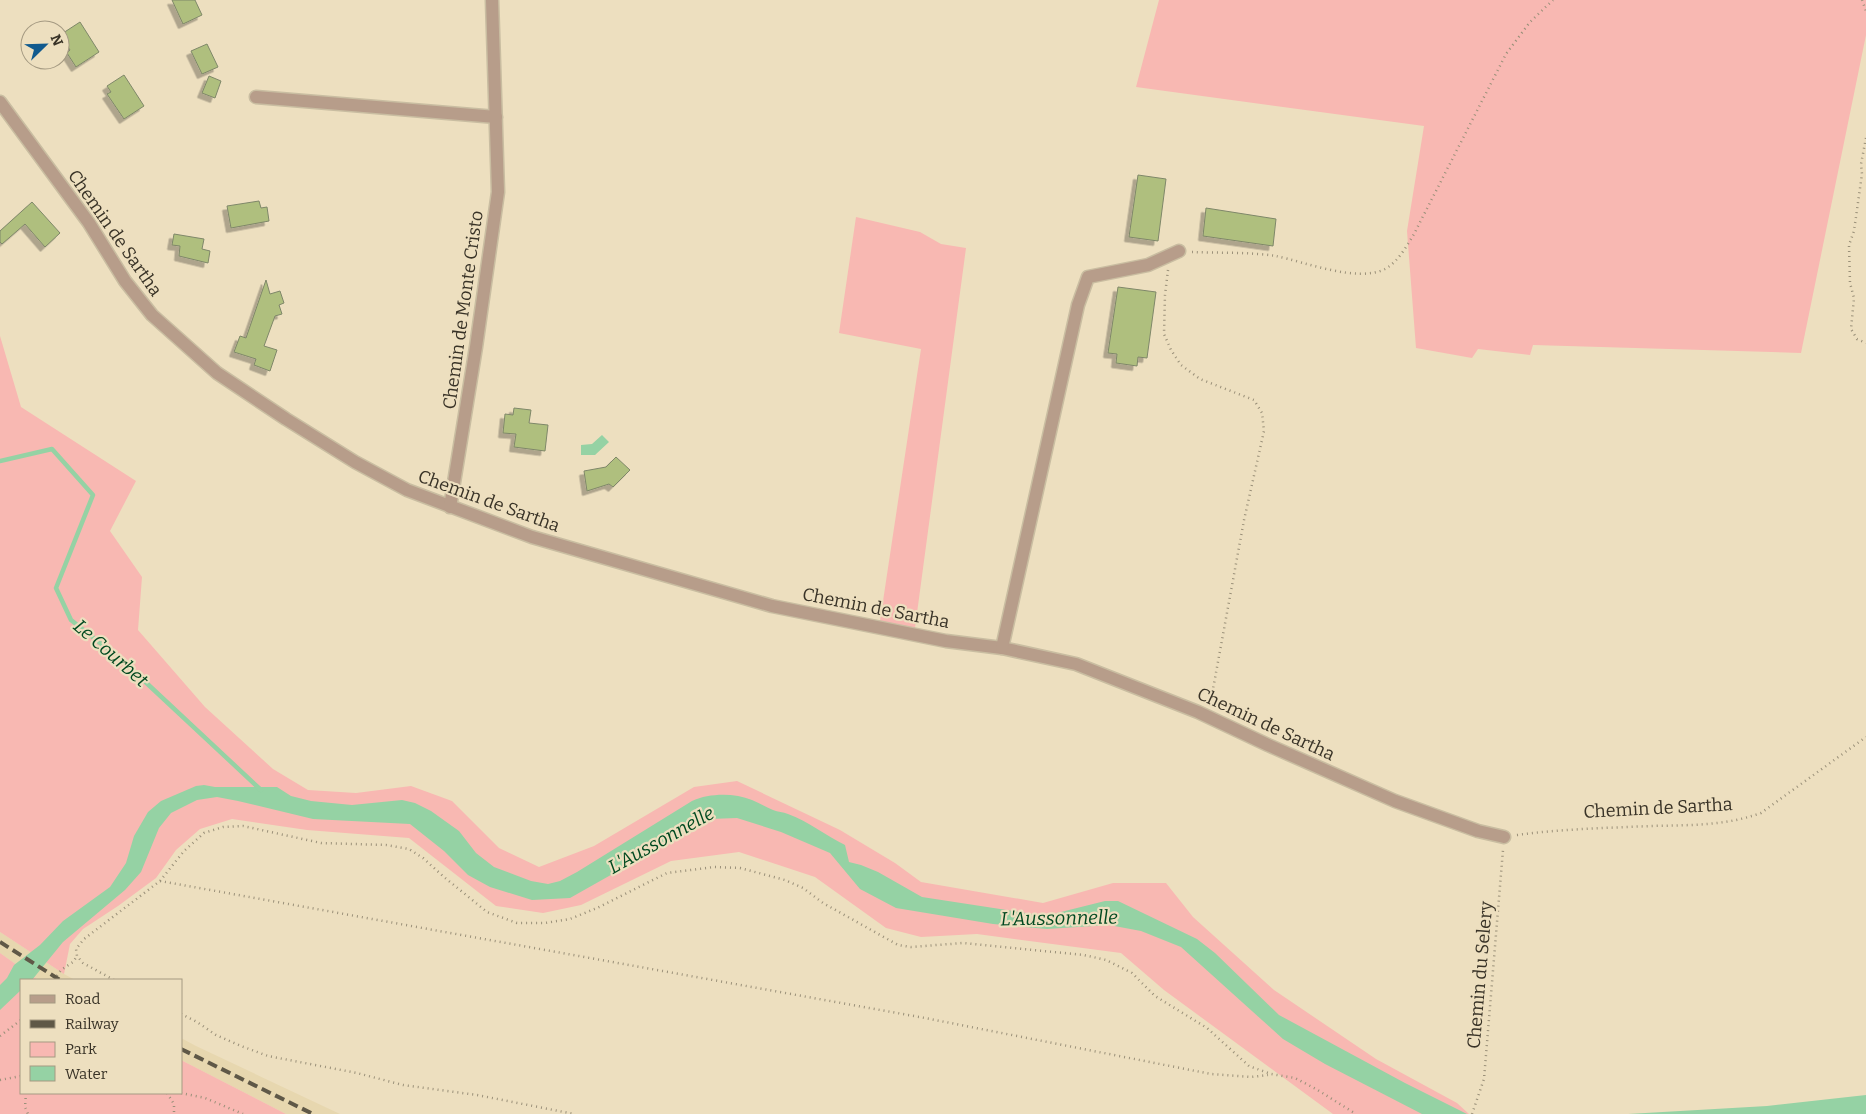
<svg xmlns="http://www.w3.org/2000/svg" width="1866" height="1114" font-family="Bitter,serif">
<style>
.built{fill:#e7d7af}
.green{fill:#f8b8b2}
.water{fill:#95d2a4}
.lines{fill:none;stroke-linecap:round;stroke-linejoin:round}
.stream{stroke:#95d2a4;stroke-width:4.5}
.building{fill:#afbf7e;stroke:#7f8769;filter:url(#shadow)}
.minor-casing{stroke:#c9bda1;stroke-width:15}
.path{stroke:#9a9079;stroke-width:2.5;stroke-dasharray:1 4;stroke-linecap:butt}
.minor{stroke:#b79d8a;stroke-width:12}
.rail{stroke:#5f5847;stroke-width:4;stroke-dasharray:10 5;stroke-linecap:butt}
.labels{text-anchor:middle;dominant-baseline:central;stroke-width:4.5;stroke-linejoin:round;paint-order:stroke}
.street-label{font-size:18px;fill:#393327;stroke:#eddfbf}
.water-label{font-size:19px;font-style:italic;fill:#004920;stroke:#eddfbf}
</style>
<defs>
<filter id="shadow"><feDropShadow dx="-4.5" dy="4.5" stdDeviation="0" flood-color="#0004"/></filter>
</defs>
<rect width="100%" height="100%" fill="#eddfbf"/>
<!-- built -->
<g class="built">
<path d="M0,932L64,974L75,980H38L0,953Z"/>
<path d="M181,1038L196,1046L340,1114H286L181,1060Z"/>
</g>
<!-- green -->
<g class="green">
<path d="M1159,0H1866V35L1801,353L1533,345L1530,355L1478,349L1472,358L1416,348L1407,231L1424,126L1136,87Z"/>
<path d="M856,217L920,232L941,244L966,248L915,628L880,621L921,349L839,333Z"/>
<path d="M0,336L21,407L136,481L110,531L142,577L138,630L205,707L273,769L308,790L356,793L411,786L452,801L499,848L539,867L594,846L694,787L737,781L840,830L895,863L921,882L1043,903L1113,883H1166L1193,917L1274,990L1376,1059L1457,1103L1469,1114H1333L1164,990L1121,953L977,934L921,937L886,928L815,877L739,852L671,861L581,905L543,913L496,906L409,838L307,830L232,819L200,829L176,850L156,878L118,906L83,929L70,944L64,974L0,932Z"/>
<path d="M0,953L38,980H21V1093H181V1060L286,1114H0Z"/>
</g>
<!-- water -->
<g class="water">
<path d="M602,435L609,442L595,455H581V445L592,444Z"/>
<path d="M204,785L215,787H277L291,796L311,801L352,805L402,800L415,803L431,811L459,831L476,853L494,867L531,881L548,884L560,881L577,872L692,801C710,793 734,793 752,800C759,803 766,807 773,810C778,812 783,812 788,814C808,821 826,836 845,845L849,862L861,865L878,872L922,897L1045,916L1105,901H1118L1197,939L1215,953L1279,1015L1405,1083L1467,1114H1422L1325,1064L1283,1039L1181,947L1141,931L1109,925L1047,929L993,924L896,908L860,889L830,853L781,832L737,818L710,819L570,898L532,900L490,887L468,875L444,851L410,824L313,819L238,801L217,797L197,800L171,813L159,828L141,872L125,890L63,942L32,980H21V990L0,1010V985L7,978L14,965L40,945L63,921L110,887L126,863L134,836L148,812L161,801L196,786Z"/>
<path d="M1866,1095V1114H1628L1767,1106Z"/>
</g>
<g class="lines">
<!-- stream -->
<path class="stream" d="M0,461L52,449L93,495L56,588L71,620L124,662L261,790"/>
</g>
<!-- building -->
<g class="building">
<path d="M172,0H195L202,15L183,24Z"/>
<path d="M80,22L99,52L76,67L67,53L70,50L60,35Z"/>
<path d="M207,44L218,67L202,74L191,51Z"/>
<path d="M124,75L144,106L124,119L107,94L111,92L107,86Z"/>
<path d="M209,76L221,81L215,98L202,93Z"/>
<path d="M1138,175L1166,179L1158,241L1129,237Z"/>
<path d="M259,201L261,208L267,207L269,221L231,228L227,206Z"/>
<path d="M32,202L60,233L45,247L25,224L2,244L0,242V231Z"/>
<path d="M1206,208L1276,219L1273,246L1203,236Z"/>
<path d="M174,234L204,239L202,249L210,251L208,263L179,256L180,246L172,245Z"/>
<path d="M266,280L270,294L280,291L284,303L279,305L282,314L275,316L264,346L277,350L270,371L254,365L256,359L234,352L240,336L246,338Z"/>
<path d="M1118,287L1156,292L1147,358L1138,357L1137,366L1116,363L1117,354L1108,353Z"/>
<path d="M514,408L531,410L529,423L548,425L545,451L514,447L516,434L503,433L505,414L513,415Z"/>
<path d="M616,457L630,470L613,487L609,484L587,491L584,471L606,467Z"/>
</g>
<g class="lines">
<defs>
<g id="minor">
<path d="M256,97L496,117"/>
<path d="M0,102L89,223L125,281L152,315L217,373L286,419L355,462L407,490L532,537L772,606L946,641L1002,648L1076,664L1198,712L1268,745L1395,801L1478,831L1504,837"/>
<path d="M450,507L476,347L498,192L492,0"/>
<path d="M1002,648L1078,305L1088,277L1148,265L1179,251"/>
</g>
</defs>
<!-- minor casing -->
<use href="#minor" class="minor-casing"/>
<!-- path -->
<g class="path">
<path d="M1862,0L1866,11"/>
<path d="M1866,138L1861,164L1862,174L1854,231L1849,245L1850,283L1854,298L1851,329L1857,339L1866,343"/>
<path d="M1192,252C1218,253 1251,252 1276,256C1305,262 1357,283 1385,269C1398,262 1406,247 1414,234L1506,54L1530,22L1553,0"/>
<path d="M1168,270L1165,295L1164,334L1171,350L1181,365L1200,379L1254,400L1262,413L1264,431L1244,520L1211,700L1208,702"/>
<path d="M1517,835C1561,829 1606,828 1651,826C1689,825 1725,826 1761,813L1866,737"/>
<path d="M160,881L925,1018L1211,1074L1251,1077L1268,1075"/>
<path d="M54,980L61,970L73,962L77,956"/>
<path d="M114,980L83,963L77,956L76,949L84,939L160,881L184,851L204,833L223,827L243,826L321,843L386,845L409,849L423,858L444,877L487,912L517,923H545L570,919L597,908L667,873L714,867L740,868L785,880L803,888L823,903L898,945L911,947L963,943L1084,955L1106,960L1132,973L1155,996L1207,1028L1249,1066L1271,1074L1295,1078L1316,1089L1356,1114"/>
<path d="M181,1014L197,1022L216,1035L241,1046L268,1056L357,1073L403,1085L477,1095L574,1114"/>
<path d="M0,1036L21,1020"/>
<path d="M0,1080L21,1076"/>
<path d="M26,1093L25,1107L28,1114"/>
<path d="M167,1093L174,1104V1114"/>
<path d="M181,1093L205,1098L243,1114"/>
<path d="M1472,1114L1484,1079L1503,850"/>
</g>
<!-- minor -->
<use href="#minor" class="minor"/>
<!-- rail -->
<g class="rail">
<path d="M0,942L60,980"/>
<path d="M181,1049L313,1114"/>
</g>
</g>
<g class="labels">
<!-- street labels -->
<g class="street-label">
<text transform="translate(115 233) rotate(55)">Chemin de Sartha</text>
<text transform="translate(463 310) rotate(-82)">Chemin de Monte Cristo</text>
<text transform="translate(489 501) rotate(20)">Chemin de Sartha</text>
<text transform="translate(876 608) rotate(11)">Chemin de Sartha</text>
<text transform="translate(1266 724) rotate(25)">Chemin de Sartha</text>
<text transform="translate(1658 808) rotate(-3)">Chemin de Sartha</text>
<text transform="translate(1480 975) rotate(-85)">Chemin du Selery</text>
</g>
<!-- water labels -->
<g class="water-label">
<text transform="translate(111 653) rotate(41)">Le Courbet</text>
<text transform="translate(661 840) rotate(-29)">L'Aussonnelle</text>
<text transform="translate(1059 918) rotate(-1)">L'Aussonnelle</text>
</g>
</g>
<!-- legend -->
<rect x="20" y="979" width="162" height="115" fill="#eddfbf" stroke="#a59a82"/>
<rect x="30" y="995" width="25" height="8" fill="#b79d8a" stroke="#a59a82"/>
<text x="65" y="1004" font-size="15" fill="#393327">Road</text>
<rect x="30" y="1020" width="25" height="8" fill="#5f5847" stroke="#a59a82"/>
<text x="65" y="1029" font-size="15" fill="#393327">Railway</text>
<rect x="30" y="1042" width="25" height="15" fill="#f8b8b2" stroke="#a59a82"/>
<text x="65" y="1054" font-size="15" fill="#393327">Park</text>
<rect x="30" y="1066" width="25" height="15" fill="#95d2a4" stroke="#a59a82"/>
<text x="65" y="1079" font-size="15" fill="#393327">Water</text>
<!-- north arrow -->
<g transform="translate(45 45) rotate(67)"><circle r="24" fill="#eddfbf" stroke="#a59a82"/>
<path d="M0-4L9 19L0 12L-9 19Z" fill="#115a8e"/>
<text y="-8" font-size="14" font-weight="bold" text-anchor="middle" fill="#393327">N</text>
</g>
</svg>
